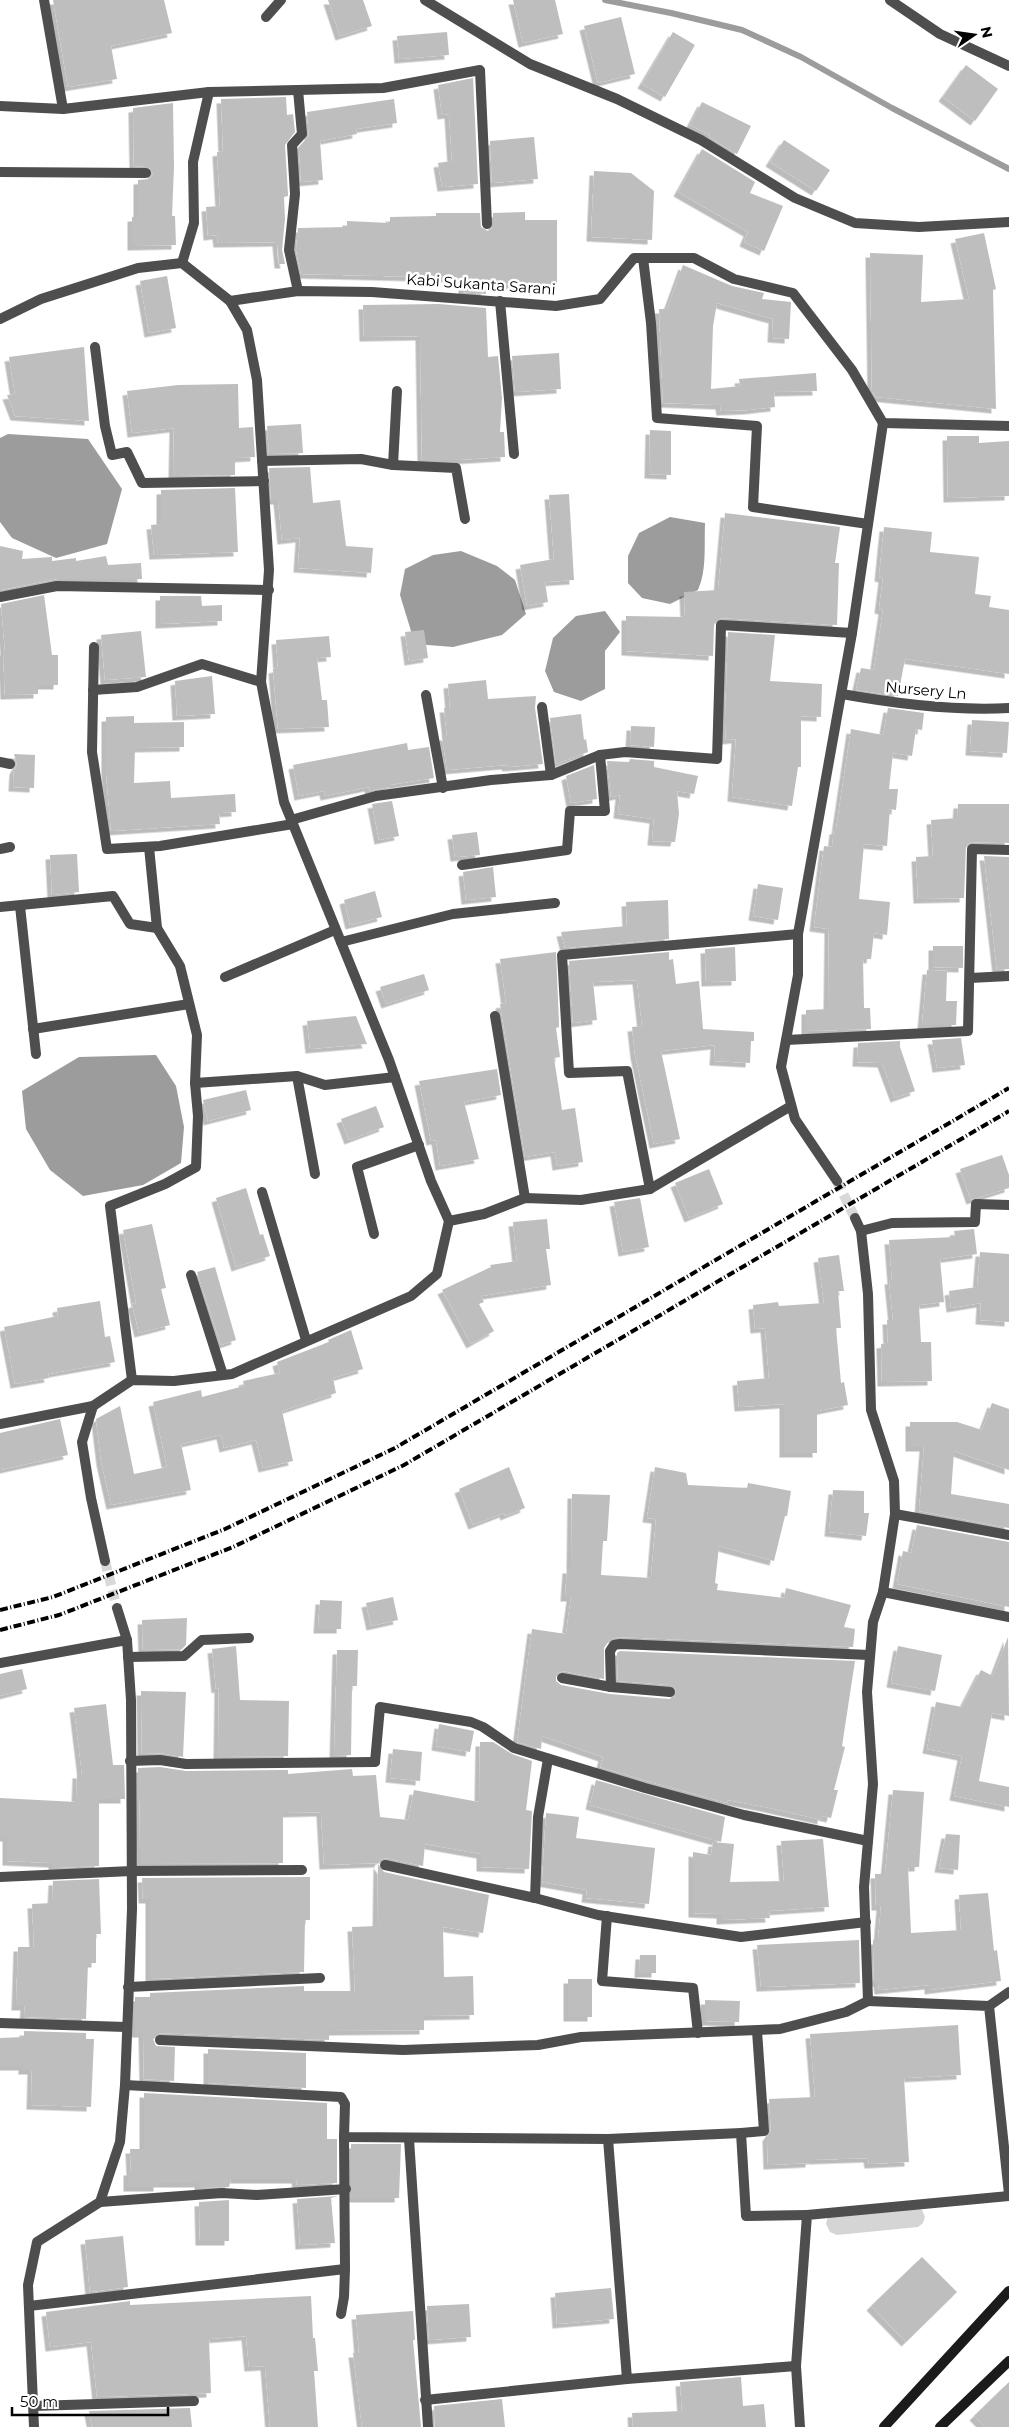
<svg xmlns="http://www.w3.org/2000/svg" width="1009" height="2427" font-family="Montserrat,sans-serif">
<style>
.green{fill:#d5d5d5}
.water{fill:#9c9c9c}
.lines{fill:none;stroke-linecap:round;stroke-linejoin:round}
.stream{stroke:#9c9c9c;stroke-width:6}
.building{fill:#bebebe;filter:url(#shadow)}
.minor-tunnel{stroke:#d9d9d9;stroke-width:10;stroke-dasharray:10 5;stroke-linecap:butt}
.service{stroke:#4e4e4e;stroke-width:10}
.minor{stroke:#4e4e4e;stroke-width:10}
.tertiary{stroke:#4e4e4e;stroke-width:10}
.secondary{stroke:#1b1b1b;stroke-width:10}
.rail{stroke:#000;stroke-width:4;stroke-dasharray:8 2.5 1 2.5;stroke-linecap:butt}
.labels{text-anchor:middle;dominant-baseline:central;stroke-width:5;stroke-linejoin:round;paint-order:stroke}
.street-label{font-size:15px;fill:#000;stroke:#fff}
</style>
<defs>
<filter id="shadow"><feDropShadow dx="-4.5" dy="4.5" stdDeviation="0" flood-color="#0004"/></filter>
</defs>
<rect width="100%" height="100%" fill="#fff"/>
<!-- green -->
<path class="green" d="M916,2208L922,2210L925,2217L923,2223L918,2227L837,2235L830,2232L826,2224L828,2216Z"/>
<!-- water -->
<g class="water">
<path d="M8,434L88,439L122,489L107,544L56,558L12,538L0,522V438Z"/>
<path d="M670,517L705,523C704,546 707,569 698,590L670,604L642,598L628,583V556L639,533Z"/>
<path d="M461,551L497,566L515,580L526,614L502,635L453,647L415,644L400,595L405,569L433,555Z"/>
<path d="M605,611L620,632L605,651V689L581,701L554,692L545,671L553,638L576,616Z"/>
<path d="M156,1055L176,1086L184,1127L181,1163L143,1185L83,1196L50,1170L26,1129L22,1091L79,1057Z"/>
</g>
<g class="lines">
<!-- stream -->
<path class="stream" d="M605,0L671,13L742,30L801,57L892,108L1009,169"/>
</g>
<!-- building -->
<g class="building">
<path d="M53,0H164L172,33L111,46L117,79L68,87Z"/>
<path d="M328,0H363L372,26L340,36Z"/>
<path d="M513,0H555L563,34L523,43Z"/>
<path d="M621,17L635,74L598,83L584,26Z"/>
<path d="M447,32L449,55L399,59L397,36Z"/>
<path d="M673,32L695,45L665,97L642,84Z"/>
<path d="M966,65L998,89L975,121L943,97Z"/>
<path d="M473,78L478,184L442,187L438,163L452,161L449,114L442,115L438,85Z"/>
<path d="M286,97L287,115L293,114L295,132L285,145L288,194V196L284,197L285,219L282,250L285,264H279L277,242L218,243L217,235L208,236L206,207L220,206L217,152L223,151L221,99Z"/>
<path d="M394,99L397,123L356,129L357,134L320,141L323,180L301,182L299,147L309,136L307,112Z"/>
<path d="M702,102L751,126L737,154L709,137L710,135L690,125Z"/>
<path d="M173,103L174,167L172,216H175L176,245L132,246V217H138V180L149,179L153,174L149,167L134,166L133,108Z"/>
<path d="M534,137L538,179L492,183L490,141Z"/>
<path d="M784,140L830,170L816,191L770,162Z"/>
<path d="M702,149L755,182L750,193L783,206L764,251L744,242L748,232L678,192Z"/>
<path d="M594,171L631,173L654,191L652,240L591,237Z"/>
<path d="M525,212V220H557V284L485,285L486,294L463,292V278L301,274L296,250L298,228L347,227V221L390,223V217L436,216V213H480L481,227L488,231L493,227V213Z"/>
<path d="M984,233L996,289L993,290L996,409L876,397L872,391L870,253L923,255L921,302L969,299L955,239Z"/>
<path d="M683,265L732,286L764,293L762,299L791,302L789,339L772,338L773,319L717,303L713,326L711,389L740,386L739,379L816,373L817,391L774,392L775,407L748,410L721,411L720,405L663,403L659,309H667Z"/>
<path d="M167,276L176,328L149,333L140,281Z"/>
<path d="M439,304L486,308L488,357L498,356L502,398L500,432H504L505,457L457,460H422L420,336L364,337L363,305Z"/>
<path d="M84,347L89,421L15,416L7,395L15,394L9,357Z"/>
<path d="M559,353L561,389L515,392L512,356Z"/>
<path d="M238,384L239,428L253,427L255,457L235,458V475L173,476L174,428L132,433L127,391L178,385Z"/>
<path d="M301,424L303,453L269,454L267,426Z"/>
<path d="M650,430L671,431V475L649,474Z"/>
<path d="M947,436H979V443L1009,441V496L948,498Z"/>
<path d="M310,467L313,503L340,500L346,546L373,548L371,573L298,568L300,538L282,540L278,500H271L269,468Z"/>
<path d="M235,488L238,552L154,555L151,525L161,524V490Z"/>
<path d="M569,494L574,580L545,582L548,602L527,606L520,565L554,559L549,495Z"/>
<path d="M725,513L840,527L835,563H839L837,625L721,618L714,624L713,656L626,651V616L685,617L684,592L718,590Z"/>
<path d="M884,527L932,532L930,552L979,557L975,594L991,596L989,607L1009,610V674L905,659L898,696L856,690L861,668L874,670L883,610L879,609L883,578L879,577Z"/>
<path d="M0,546L23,551L22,559L52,557V561L76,558V561L106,556L108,565L141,563L142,579H57L0,590Z"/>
<path d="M44,595L52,655H58V685H38V694L5,695L3,651H5L1,604Z"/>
<path d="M160,596H201L202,606L222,605V621L160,624Z"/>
<path d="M424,630L428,658L409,661L405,632Z"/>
<path d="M141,631L146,677L105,680L101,635Z"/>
<path d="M728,632L775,635L770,681L822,684L821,717L801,716V767H798L792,806L732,797L736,739L726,740L725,721Z"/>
<path d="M329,636L331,657L317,658L322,700H327L329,727L278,729L273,669L278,668L276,640Z"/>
<path d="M212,676L215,714L177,716L175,681Z"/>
<path d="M486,680L488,699L536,696L535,708L543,764L507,767L506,765L447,770L442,736H447L444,708H450L448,684Z"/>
<path d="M888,708L924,713L922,730L916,729L912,756L893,753L889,789H898L896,810L890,809L887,846L864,844L859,899L890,902L887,935L874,933L871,959H863L864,1008H870L871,1029L806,1031V1010L828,1009L829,929L814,927L824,846L832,847L834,830H836L851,729L883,735Z"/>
<path d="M581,714L584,740L586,739L588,752L556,764L550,718Z"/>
<path d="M134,716V723L184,722V747L135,748L134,783L170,781L171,798L235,794L236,812L219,813L220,824L111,831L106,772V717Z"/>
<path d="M972,720L1009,722L1007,753L970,751Z"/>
<path d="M631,726L655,727L654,747L630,745Z"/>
<path d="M407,743L408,750L429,747L434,778L389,785V787L370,791L369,787L325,796L324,791L299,796L293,765Z"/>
<path d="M14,754L35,755L34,788L13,787L14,770L17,765Z"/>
<path d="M630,759L654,761V767L698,776L694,794L677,791L679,814L675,842L652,841L654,819L618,814L620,795L611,797L607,761L629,762Z"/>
<path d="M594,765L597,799L571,803L566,776Z"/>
<path d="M392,801L399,836L379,840L372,804Z"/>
<path d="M958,804H1009V843L972,842L966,845L964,898L918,899L916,857L933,856L931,820L957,818Z"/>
<path d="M477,832L480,855L455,857L452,835Z"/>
<path d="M77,854L79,892L52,895L50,855Z"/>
<path d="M984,856L1009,857V969L997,970Z"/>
<path d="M493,867L496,897L466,900L463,872Z"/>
<path d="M758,884L783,888L778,920L753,916Z"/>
<path d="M375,891L382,917L350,925L344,900Z"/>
<path d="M668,900L669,939L565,948L561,932L627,926L626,902Z"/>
<path d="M933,946H963V968L933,967Z"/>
<path d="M735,947L736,981L706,982L705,949Z"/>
<path d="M556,952L559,1024V1027L556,1028L560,1057L554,1058L562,1110L575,1108L583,1162L557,1166L555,1152L525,1157L500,1004L506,1003L500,959Z"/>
<path d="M669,952V960L673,959L676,984L699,981L703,1029L754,1032V1041H751L750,1063L714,1061L715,1045L661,1051L680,1139L654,1144L635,1054L632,1027L642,1026L637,980L593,982L597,1020L573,1023L569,961Z"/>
<path d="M927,970L947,971L946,1001H957L956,1025H922Z"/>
<path d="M424,974L429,990L386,1004L380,987Z"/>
<path d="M356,1016L367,1044L310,1049L307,1021Z"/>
<path d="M961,1038L965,1065L937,1068L932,1040Z"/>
<path d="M900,1041V1047L915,1091L895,1098L882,1063L857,1062L858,1043Z"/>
<path d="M497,1069L501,1095L464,1102L479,1159L440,1166L436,1140L431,1141L419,1081Z"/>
<path d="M246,1090L251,1110L208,1121L203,1100Z"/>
<path d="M376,1106L384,1127L349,1140L341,1119Z"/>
<path d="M1002,1155L1009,1175V1188L971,1200L960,1169Z"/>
<path d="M709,1169L723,1204L689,1218L675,1183Z"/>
<path d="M246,1188L260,1235L263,1234L270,1256L236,1267L216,1198Z"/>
<path d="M640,1198L649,1247L623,1252L614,1202Z"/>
<path d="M547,1219L550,1249H546L551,1285L481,1296L484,1302L479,1304L494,1331L471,1344L442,1290L491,1267L490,1265L517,1261L513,1222Z"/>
<path d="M152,1224L166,1288L161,1289L170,1325L139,1333L132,1304L136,1303L123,1230Z"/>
<path d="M974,1229L977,1254L940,1259L944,1302L919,1305L921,1342H931L932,1381L882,1382L881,1344L888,1343L887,1320H893L889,1280H892L889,1240L955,1237L954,1231Z"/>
<path d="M980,1252L1009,1254V1322L980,1320L981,1303L951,1308L949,1291L977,1287Z"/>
<path d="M839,1255L844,1291H838L841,1328H836L841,1383L844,1382L848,1405L817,1411V1453H784V1404L739,1407L737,1381L769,1378L765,1328L755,1329L753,1305L778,1302L779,1306L824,1303L818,1258Z"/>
<path d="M215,1267L236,1340L221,1345L197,1272Z"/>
<path d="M100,1301L105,1337L110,1336L115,1362L48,1374L49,1378L15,1384L4,1327L58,1316L57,1308Z"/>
<path d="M351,1330L363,1369L333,1378L336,1393L282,1411L293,1461L263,1468L256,1440L224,1448L221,1435L181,1444L191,1490L111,1505L101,1461L96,1419L120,1406L134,1474L167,1467L153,1402L201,1390L202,1397L244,1386L243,1381L280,1373L277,1362L329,1342L328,1340Z"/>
<path d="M992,1403L1009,1409V1470L954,1451L951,1494L1009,1504V1528L919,1511L924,1447H910V1422H957L982,1430Z"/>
<path d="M60,1419L68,1455L0,1470V1433Z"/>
<path d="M509,1467L525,1508L505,1516L504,1513L473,1525L459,1489Z"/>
<path d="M655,1467L686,1473L688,1485L747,1488L748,1483L791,1491L787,1516H785L774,1561L719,1546L715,1583L718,1584L717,1590L784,1598L786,1588L851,1605L844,1627L855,1629L853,1647L619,1637L610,1639L604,1648V1679L563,1671L556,1674V1681L561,1685L610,1694L669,1699L675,1696L676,1690L671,1685L618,1681L617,1653L620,1651L855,1661L842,1746L845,1747L834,1790H838L831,1818L822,1816V1820L765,1807L728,1800L727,1803L647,1781L600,1767L603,1757L542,1736L541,1749L517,1742L532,1629L566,1634L571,1597H565L567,1569H571L572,1494L610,1495L607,1541H603L601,1575L651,1578L656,1519L647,1518Z"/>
<path d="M833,1490L864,1491V1513H869L866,1536L829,1532Z"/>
<path d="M917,1525L1009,1542V1607L897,1584L903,1551L911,1553Z"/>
<path d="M393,1597L398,1620L371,1626L366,1603Z"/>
<path d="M320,1600L342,1601L341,1629H318Z"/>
<path d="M187,1618L186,1645L182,1649L143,1650L142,1620Z"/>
<path d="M1008,1637L1009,1716L992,1713L979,1781L1009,1787V1807L954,1796L962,1756L927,1749L936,1702L962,1707L981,1670L993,1676Z"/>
<path d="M236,1646L240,1700L289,1701L288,1756L218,1757L219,1688L216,1689L212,1649Z"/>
<path d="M898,1646L942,1655L935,1691L891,1683Z"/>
<path d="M337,1650H358L357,1686H352L351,1755L334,1756Z"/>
<path d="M22,1669L27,1689L0,1696V1674Z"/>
<path d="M141,1691L186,1692L183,1757L161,1753L142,1754Z"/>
<path d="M106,1704L113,1765H124L125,1799H99V1866L53,1868V1863L7,1861V1837H0V1798L76,1802L77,1774H82L74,1708Z"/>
<path d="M439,1724L474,1731L470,1752L436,1746Z"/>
<path d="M480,1742H493L512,1754L532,1761L526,1810L532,1811L529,1869L481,1867V1854L425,1844L423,1866L386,1858L380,1860L378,1864L384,1872L489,1895L483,1933L443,1927L444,1977L473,1976L474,2015L424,2016V2030L329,2031V2040L160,2033L153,2039L156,2046L175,2047L174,2081L144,2079L143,2033H135V1997H150V1993L304,1986V1991H355L352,1927L377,1926L378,1863L324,1865L321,1812L283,1813V1863L141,1864V1848H139L140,1800H138V1768L160,1767L186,1771L288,1770V1774L352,1769L353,1776L376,1775L380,1817L408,1820L414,1790L479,1802Z"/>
<path d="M393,1749L422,1752L420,1781L390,1778Z"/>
<path d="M596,1780L725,1817L721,1842L590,1805Z"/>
<path d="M893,1790L924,1792L919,1867H908L911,1933L961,1930L959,1895L988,1893L994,1951L997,1950L1001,1981L929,1990V1985L879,1990L878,1982H874L873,1940H878L881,1906H876L875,1874H885Z"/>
<path d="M546,1813L579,1817L576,1838L655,1848L649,1904L586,1898L587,1890L542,1882Z"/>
<path d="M946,1834L960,1835L958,1870L939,1868Z"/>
<path d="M823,1839L829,1907L769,1911L770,1918L721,1920V1914L693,1913V1852L711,1855L713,1842L734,1844L730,1882L784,1881L781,1841Z"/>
<path d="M310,1877V1920H305L304,1972L150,1979V1899H143L142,1878Z"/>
<path d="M99,1879L101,1934H96V1963H88L86,2019L24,2017L25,2006H16L18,1947H34L32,1904L52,1903L53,1881Z"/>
<path d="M859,1940L860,1983L761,1987L757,1945Z"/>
<path d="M640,1955H656V1973H639Z"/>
<rect x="568" y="1979" width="24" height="38"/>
<path d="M705,2000L740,2001L739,2022L705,2021Z"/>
<path d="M958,2025L961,2075L904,2078L909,2162L869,2164L868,2158L810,2160V2163L768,2165L767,2137L771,2131L769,2099L815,2097L810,2034Z"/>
<path d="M24,2031L86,2033V2039H94L91,2107L31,2105L32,2070H23V2066H0V2038L24,2037Z"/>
<path d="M208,2049L306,2053V2088L208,2083Z"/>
<path d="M144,2093L327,2103V2139H337V2183L297,2185L296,2179H231L229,2187L199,2188V2183H158V2187H128V2171H131L130,2149H144Z"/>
<path d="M351,2144H401L399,2198H351Z"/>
<path d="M338,2196L331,2198L335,2243L300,2245L297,2199Z"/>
<path d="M229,2200V2241H200L199,2202Z"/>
<path d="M123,2236L128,2287L90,2292L85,2240Z"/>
<path d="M922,2257L957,2292L906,2342L871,2306Z"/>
<path d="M611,2288L614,2319L557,2324L555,2293Z"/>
<path d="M311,2296L313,2338H315L318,2371H314L318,2427H270L265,2366L249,2367L246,2336L209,2339L211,2393L189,2394L97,2397L91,2342L50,2347L46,2312L130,2301V2305Z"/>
<path d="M469,2304L471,2337L429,2340L427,2306Z"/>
<path d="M413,2311L415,2340H413L421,2427H362L353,2353H359L356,2315Z"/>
<path d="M741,2377L743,2406L764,2404L766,2427H633L632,2413L682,2411L680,2382Z"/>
<path d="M1009,2382V2427H985L974,2416Z"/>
<path d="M502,2399L505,2427H435L434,2406Z"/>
<path d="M190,2408L192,2427H92L89,2411Z"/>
</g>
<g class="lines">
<!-- minor-tunnel -->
<g class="minor-tunnel">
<path d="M837,1181L855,1218"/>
<path d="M105,1561L117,1608"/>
</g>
<!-- service -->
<g class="service">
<path d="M44,0L63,109"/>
<path d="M425,0L530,64L617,99L701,140L795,198L855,223L919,227L1009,222"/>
<path d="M890,0L940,34L1009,66"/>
<path d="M266,17L281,0"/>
<path d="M0,106L63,109L209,92L383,88L480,70L487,224"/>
<path d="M643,258L651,323L657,418L757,426L753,507L868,524"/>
<path d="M298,291L289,250L295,194L292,145L302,134L298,90"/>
<path d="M500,301L514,454"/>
<path d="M95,347L105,426L112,455L127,452L142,483L264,481"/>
<path d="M262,461L361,459L393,465L456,468L465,519"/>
<path d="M393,465L397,391"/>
<path d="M0,597L57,586L269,590"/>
<path d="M94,647L92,752L107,849L160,846L293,824"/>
<path d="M93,690L137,687L202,664L261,682"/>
<path d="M842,694C897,704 953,711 1009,708"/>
<path d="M426,695L443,788"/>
<path d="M542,707L551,775"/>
<path d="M0,762L10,764"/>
<path d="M291,820L376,796L491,780L551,775L600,755L625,752L717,759L721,625L852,633"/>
<path d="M0,849L10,847"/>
<path d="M462,865L567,850L570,811H605L600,755"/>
<path d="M20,906L36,1054"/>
<path d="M0,907L113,896L130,924L157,928"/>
<path d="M341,942L453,914L555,903"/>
<path d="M225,977L335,930"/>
<path d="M970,978L1009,976"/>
<path d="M495,1016L525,1198"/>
<path d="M33,1029L189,1004"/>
<path d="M297,1076L315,1174"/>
<path d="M195,1083L297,1076L325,1085L395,1077"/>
<path d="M650,1189L627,1071L569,1073L562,955L798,934"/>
<path d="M262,1192L306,1340"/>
<path d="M374,1234L357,1167L419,1145"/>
<path d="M191,1275L223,1375"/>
<path d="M132,1380L110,1206L165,1184L196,1167L198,1116L195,1083L197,1035L180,966L157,928L149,847"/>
<path d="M130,1761L160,1760L186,1764L375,1762"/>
<path d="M128,1987L320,1978"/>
<path d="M100,2202L222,2193L257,2195L346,2189"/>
</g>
<!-- minor -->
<g class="minor">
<path d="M0,172L146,173"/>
<path d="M182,263L194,223L193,162L209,92"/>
<path d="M230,301L247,330L257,380L269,570L261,682L284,802L389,1060L431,1181L449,1221"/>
<path d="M786,1040L968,1031L972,849L1009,850"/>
<path d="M837,1181L795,1119L781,1067L798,975V934L852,633L883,423"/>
<path d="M855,1218L861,1231L868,1294L871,1410L894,1481L895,1514L883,1592L873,1622L867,1692L873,1784L864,1887L868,2001L989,2006L1009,2194"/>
<path d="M861,1231L892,1223L975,1222L976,1204L1009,1205"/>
<path d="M93,1406L82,1442L91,1498L105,1561"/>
<path d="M0,1424L93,1406L132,1380L174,1381L232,1374L411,1296L437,1274L449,1221L484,1214L525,1198L581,1200L650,1189L791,1106"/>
<path d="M895,1514L1009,1535"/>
<path d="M883,1592L1009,1617"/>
<path d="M128,1657L184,1656L202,1640L249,1638"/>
<path d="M0,1663L127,1640"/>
<path d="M562,1678L611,1687"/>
<path d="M670,1692L611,1687L610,1651L614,1645L620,1644L869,1655"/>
<path d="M375,1762L380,1707L471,1722L483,1727L514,1748L645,1788L744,1815L868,1841"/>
<path d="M385,1865L535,1898L598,1915L741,1937L866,1922"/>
<path d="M0,1877L132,1871L302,1870"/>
<path d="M535,1898L538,1817L548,1759"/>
<path d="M607,1916L602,1981L693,1988L698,2033"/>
<path d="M989,2006L1009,1992"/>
<path d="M0,2023L126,2027"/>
<path d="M160,2040L403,2050L538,2045L581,2037L780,2029L846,2012L868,2001"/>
<path d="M125,2085L341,2097L345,2104L344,2137L608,2139L741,2133L746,2216L807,2215"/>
<path d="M741,2133L764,2131L757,2031"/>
<path d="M409,2139L428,2427"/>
<path d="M608,2139L627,2379"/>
<path d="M29,2306L345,2269"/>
<path d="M341,2314L344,2297L345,2269L344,2137"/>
<path d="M425,2400L627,2379L796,2366"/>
<path d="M33,2406L194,2401"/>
<path d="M34,2427L28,2285L37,2242L100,2202L120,2142L125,2085L132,1909L131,1700L127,1640L117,1608"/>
</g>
<!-- tertiary -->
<g class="tertiary">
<path d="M0,319L41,299L138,268L182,263L230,301L298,291L372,292L556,306L600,299L634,258H694L734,279L793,293L852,370L883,423L1009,426"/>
<path d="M800,2427L796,2366L807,2215L1009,2196"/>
</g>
<!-- secondary -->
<g class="secondary">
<path d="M884,2427L1009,2291"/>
<path d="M940,2427L1009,2361"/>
</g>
<!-- rail -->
<g class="rail">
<path d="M0,1610L53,1597L225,1529L395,1448L1009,1088"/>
<path d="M0,1630L59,1615L233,1547L404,1465L1009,1111"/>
</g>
</g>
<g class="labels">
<!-- street labels -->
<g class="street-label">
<text transform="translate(481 284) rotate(4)">Kabi Sukanta Sarani</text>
<text transform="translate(926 690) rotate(5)">Nursery Ln</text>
</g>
</g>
<!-- north arrow -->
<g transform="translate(974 35) rotate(77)" stroke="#ffffff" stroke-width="4" paint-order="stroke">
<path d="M0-4L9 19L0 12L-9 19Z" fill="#000000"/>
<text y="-8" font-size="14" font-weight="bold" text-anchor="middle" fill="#000000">N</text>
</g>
<!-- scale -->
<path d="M12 2407v8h156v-8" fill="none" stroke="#000000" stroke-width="2.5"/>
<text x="20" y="2407" font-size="15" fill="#000000" stroke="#ffffff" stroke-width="4" paint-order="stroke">50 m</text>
</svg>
